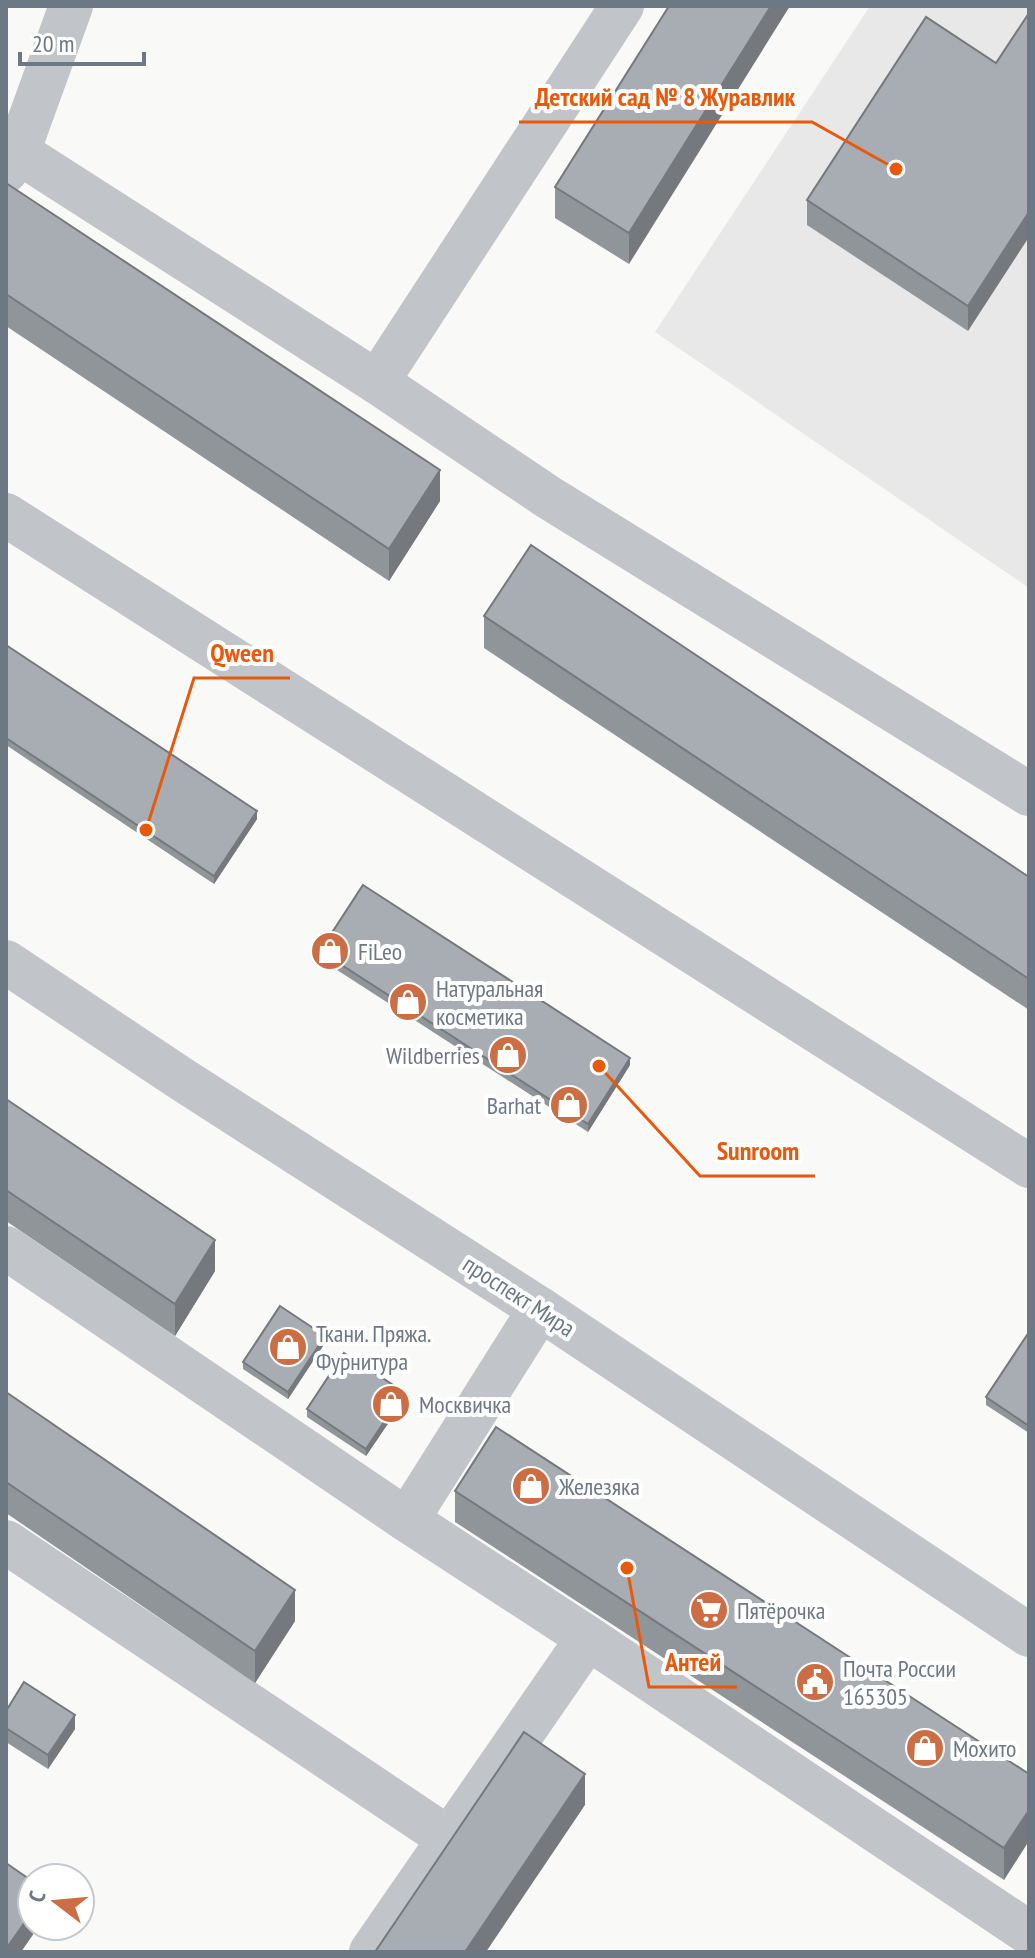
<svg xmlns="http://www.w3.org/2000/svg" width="1035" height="1958" font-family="'PT Sans Narrow',sans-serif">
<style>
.built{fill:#e7e8e7}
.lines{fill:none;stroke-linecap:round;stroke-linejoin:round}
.minor{stroke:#c1c4c8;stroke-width:44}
.wall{fill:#90959a}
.shaded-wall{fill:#75797d}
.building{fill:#a7adb3;stroke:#75797d;stroke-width:2}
.labels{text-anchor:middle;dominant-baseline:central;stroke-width:8;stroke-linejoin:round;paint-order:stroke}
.poi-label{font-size:24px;fill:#6c7884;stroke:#fff;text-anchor:start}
.street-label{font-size:24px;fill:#6c7884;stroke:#fff}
.leader{fill:none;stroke:#e8590c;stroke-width:3}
.callout-dot{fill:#e8590c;stroke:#fff;stroke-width:3}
.callout-label{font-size:26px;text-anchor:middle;font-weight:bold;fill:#e8590c;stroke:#fff;stroke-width:8;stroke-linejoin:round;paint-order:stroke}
</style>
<rect width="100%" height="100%" fill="#f9f9f7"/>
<!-- built -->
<path class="built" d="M870,6H1029V588L655,332Z"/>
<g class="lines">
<!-- minor -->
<g class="minor">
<path d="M18,152L71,6"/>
<path d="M6,171L18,152L377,382L548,497L1029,794"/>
<path d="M377,382L622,6"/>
<path d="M6,515L1029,1166"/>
<path d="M6,962L180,1078L540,1309L1029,1635"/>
<path d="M6,1248L407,1520L588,1638L1029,1933"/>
<path d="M407,1520L540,1309"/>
<path d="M6,1542L448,1838"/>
<path d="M371,1952L588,1638"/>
</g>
</g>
<!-- wall -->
<g class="wall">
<path d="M669,6L629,264L555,218V187Z"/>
<path d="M996,63L968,331L807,225V200Z"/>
<path d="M6,183L440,501L389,581L6,326Z"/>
<path d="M484,616L1029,877V1010L484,648Z"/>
<path d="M6,645L257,819L214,884L6,745Z"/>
<path d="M320,951L630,1065L588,1132L320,959Z"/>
<path d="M6,1099L215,1271L175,1336L6,1221Z"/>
<path d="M1029,1337V1433L986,1405V1397Z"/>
<path d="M325,1343L288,1399L243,1369V1362Z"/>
<path d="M6,1392L295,1621L255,1683L6,1513Z"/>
<path d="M404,1400L366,1456L307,1417V1409Z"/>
<path d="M455,1491L1029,1774L1004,1880L455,1522Z"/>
<path d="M6,1711L75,1729L48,1769L6,1742Z"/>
</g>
<!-- shaded-wall -->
<g class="shaded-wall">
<path d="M771,6H790L629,264V233Z"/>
<path d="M1029,212V237L968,331V306Z"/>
<path d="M440,470V501L389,581V549Z"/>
<path d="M257,811V819L214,884V876Z"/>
<path d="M630,1058V1065L588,1132V1124Z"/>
<path d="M215,1240V1271L175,1336V1304Z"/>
<path d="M325,1336V1343L288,1399V1392Z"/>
<path d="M404,1392V1400L366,1456V1449Z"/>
<path d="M295,1590V1621L255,1683V1651Z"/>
<path d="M75,1715V1729L48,1769V1755Z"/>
<path d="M585,1774V1805L486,1952H465Z"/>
<path d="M1029,1810V1841L1004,1880V1848Z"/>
<path d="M32,1912V1926H39L21,1952H6V1949Z"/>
</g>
<!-- building -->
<g class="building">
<path d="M669,6H771L629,233L555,187Z"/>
<path d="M1029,13V212L968,306L807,200L926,17L996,63Z"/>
<path d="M6,183L440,470L389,549L6,294Z"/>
<path d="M531,545L1029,877V979L484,616Z"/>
<path d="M6,645L257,811L214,876L6,738Z"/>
<path d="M363,885L630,1058L588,1124L320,951Z"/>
<path d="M6,1099L215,1240L175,1304L6,1190Z"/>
<path d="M280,1306L325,1336L288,1392L243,1362Z"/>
<path d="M1027,1335L1029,1337V1426L986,1397Z"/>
<path d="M344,1353L404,1392L366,1449L307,1409Z"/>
<path d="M6,1392L295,1590L255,1651L6,1482Z"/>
<path d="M496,1427L1029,1774V1810L1004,1848L455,1491Z"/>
<path d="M24,1682L75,1715L48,1755L6,1728V1711Z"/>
<path d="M524,1732L585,1774L465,1952H375Z"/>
<path d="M6,1863L32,1881V1912L6,1949Z"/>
</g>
<!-- icons -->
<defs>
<symbol id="shop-disc" viewBox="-11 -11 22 22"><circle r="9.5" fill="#cd6d43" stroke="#fff"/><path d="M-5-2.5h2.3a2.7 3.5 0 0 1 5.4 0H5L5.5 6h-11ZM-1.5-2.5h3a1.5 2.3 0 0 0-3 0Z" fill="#fff"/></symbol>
<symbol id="supermarket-disc" viewBox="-11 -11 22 22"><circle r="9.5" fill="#cd6d43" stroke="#fff"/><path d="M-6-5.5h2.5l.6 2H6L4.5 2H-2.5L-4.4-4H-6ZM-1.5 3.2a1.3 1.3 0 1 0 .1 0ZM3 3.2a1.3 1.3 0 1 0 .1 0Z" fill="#fff"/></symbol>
<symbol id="civic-disc" viewBox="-11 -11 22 22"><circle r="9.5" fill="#cd6d43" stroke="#fff"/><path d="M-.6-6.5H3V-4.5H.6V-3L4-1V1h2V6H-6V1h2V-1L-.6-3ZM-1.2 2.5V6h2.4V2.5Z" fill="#fff"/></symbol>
</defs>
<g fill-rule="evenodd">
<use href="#shop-disc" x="308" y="929" width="44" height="44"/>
<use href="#shop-disc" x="386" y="980" width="44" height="44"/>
<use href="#shop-disc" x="486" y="1033" width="44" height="44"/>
<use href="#shop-disc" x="547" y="1083" width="44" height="44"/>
<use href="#shop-disc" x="266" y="1325" width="44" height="44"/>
<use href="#shop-disc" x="369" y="1382" width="44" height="44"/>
<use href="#shop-disc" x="509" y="1464" width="44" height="44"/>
<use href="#supermarket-disc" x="687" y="1588" width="44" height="44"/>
<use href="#civic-disc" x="793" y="1660" width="44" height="44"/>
<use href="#shop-disc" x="903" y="1726" width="44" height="44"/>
</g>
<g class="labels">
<!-- poi labels -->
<g class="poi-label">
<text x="358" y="951">FiLeo</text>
<text x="436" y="988">Натуральная<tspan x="436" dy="28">косметика</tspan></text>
<text x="480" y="1055" text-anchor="end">Wildberries</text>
<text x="541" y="1105" text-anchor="end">Barhat</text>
<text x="316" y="1333">Ткани. Пряжа.<tspan x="316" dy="28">Фурнитура</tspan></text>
<text x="419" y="1404">Москвичка</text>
<text x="559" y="1486">Железяка</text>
<text x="737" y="1610">Пятёрочка</text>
<text x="843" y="1668">Почта России<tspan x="843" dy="28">165305</tspan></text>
<text x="953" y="1748">Мохито</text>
</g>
<!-- street labels -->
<g class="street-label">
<text transform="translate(519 1296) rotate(33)">проспект Мира</text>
</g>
</g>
<!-- callouts -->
<path class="leader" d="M896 169L812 122H519M146 830L194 678H290M599 1066L700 1176H815M627 1568L649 1687H737"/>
<g class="callout-dot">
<circle cx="896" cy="169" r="8"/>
<circle cx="146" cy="830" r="8"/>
<circle cx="599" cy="1066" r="8"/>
<circle cx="627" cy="1568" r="8"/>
</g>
<g class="callout-label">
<text x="665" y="106">Детский сад № 8 Журавлик</text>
<text x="242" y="662">Qween</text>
<text x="758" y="1160">Sunroom</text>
<text x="693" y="1671">Антей</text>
</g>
<!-- border -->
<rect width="1035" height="1958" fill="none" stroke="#6c7884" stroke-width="16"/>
<!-- north arrow -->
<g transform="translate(56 1902) rotate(286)"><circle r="38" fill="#ffffff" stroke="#c4c9ce" stroke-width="2"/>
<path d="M0-6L14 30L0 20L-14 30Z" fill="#cd6d43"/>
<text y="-12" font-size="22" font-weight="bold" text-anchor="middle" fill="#6c7884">С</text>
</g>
<!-- scale -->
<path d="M20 52v12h124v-12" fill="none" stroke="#6c7884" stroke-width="4"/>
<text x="32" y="52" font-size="24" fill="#6c7884" stroke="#ffffff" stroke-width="6" paint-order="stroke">20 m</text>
</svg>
